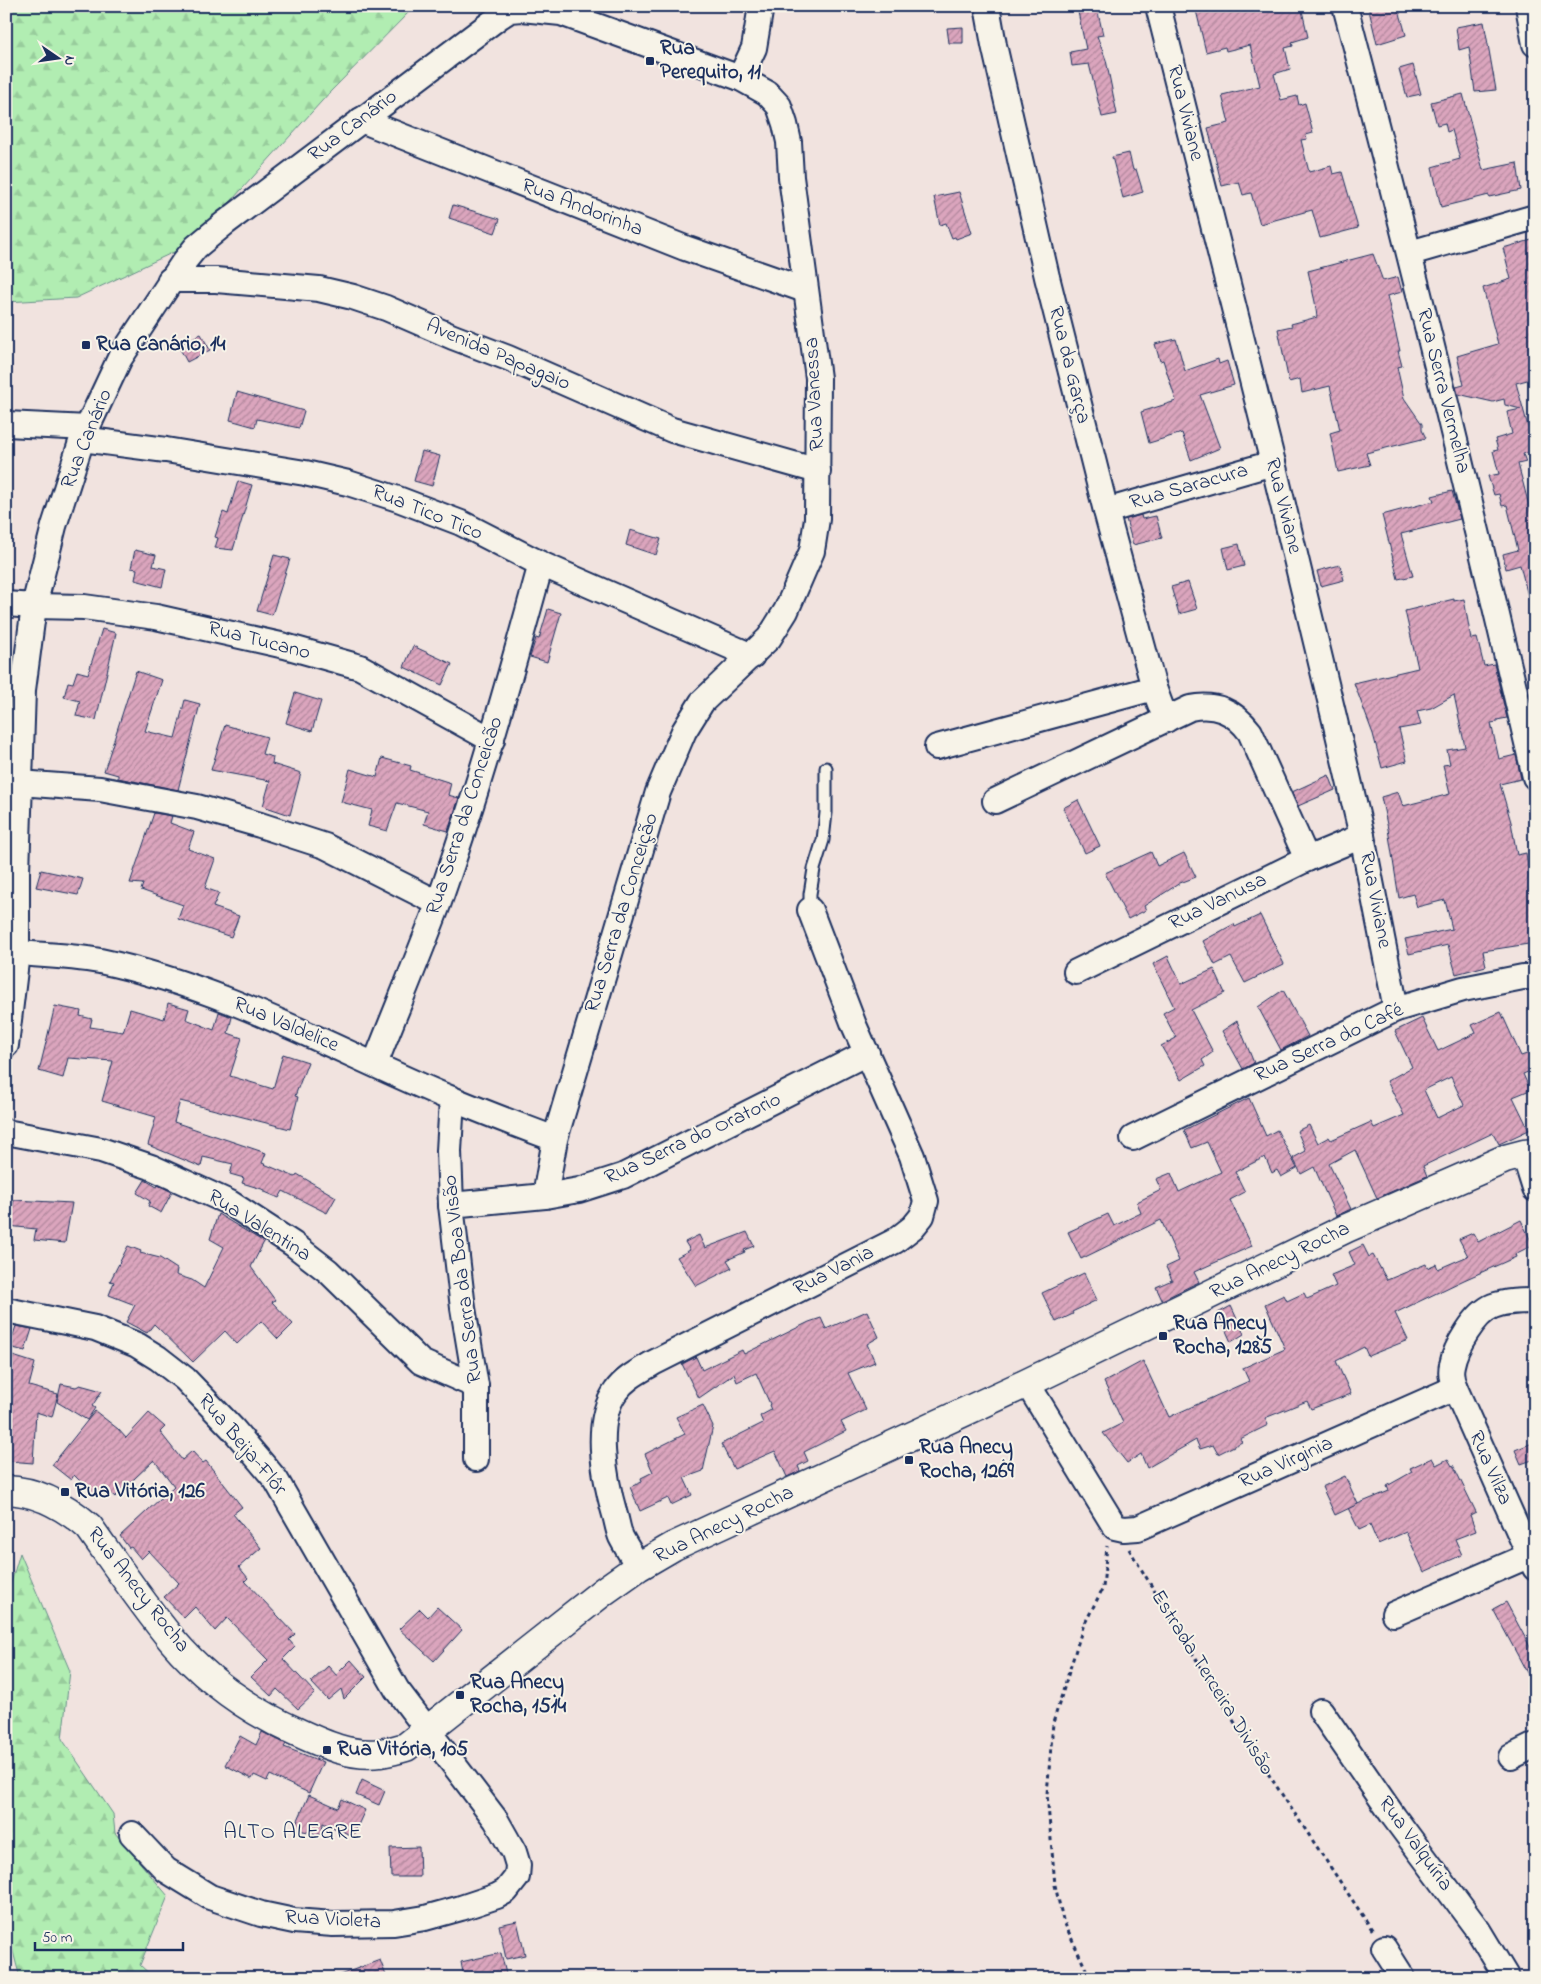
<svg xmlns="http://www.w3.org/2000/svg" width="1541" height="1984" font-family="'Indie Flower',sans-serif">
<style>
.forest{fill:url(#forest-firs);stroke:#668e88}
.building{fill:url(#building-hatch);stroke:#1b2f5e;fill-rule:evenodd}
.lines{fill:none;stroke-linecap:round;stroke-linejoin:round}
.lane-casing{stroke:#1b2f5e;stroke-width:15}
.street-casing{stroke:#1b2f5e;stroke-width:28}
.secondary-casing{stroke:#1b2f5e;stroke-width:31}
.path{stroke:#1b2f5e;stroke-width:3;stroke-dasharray:4 4;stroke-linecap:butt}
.lane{stroke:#f7f3e8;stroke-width:11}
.street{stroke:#f7f3e8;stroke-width:24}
.secondary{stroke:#f7f3e8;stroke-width:28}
.poi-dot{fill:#1b2f5e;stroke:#f7f3e8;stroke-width:2}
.labels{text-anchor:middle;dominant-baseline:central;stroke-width:4;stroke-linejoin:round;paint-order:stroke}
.poi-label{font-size:21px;font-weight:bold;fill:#1b2f5e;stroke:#f7f3e8;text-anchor:start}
.street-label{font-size:21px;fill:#1b2f5e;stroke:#f7f3e8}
.neighbourhood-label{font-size:22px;letter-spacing:1px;fill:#1b2f5e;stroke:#f7f3e8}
</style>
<defs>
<pattern id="forest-firs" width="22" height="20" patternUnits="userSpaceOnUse" patternTransform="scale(1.25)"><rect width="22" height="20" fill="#b1edb2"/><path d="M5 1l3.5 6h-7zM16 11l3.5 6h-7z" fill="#98cc9c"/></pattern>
<pattern id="building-hatch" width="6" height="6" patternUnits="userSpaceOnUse" patternTransform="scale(1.25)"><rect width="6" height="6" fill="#dba5bd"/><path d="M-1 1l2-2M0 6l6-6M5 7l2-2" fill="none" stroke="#b1879d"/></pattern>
</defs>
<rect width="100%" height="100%" fill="#f1e3df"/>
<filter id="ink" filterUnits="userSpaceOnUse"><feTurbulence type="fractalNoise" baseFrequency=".02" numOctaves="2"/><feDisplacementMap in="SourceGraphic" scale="10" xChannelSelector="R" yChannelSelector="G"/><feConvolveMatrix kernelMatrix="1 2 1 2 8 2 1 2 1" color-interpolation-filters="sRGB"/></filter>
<g filter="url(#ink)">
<!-- forest -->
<g class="forest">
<path d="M6,6H415L331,91L193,243L76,298L6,302Z"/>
<path d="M20,1553L70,1671L62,1739L113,1814L115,1833L168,1896L140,1965L154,1978H20L6,1925V1599Z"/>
</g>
<!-- building -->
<g class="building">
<path d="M1195,6H1301L1308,37L1292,42L1293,46L1285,48L1290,69L1274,74L1281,100L1297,96L1299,105L1305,103L1313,133L1306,135L1307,139L1301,140L1309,172L1331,166L1333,174L1342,172L1358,228L1320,238L1312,210L1260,224L1251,193L1243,195L1239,182L1222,186L1208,128L1229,123L1222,95L1260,86L1250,45L1226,51L1225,47L1206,52Z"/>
<path d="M1368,6H1398L1406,35L1377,44Z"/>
<path d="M1097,8L1103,35L1097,36L1106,60L1117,114L1102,117L1089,64L1072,66L1070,52L1086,49L1078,12Z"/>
<path d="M1484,22L1496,90L1475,92L1469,47L1459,50L1456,27Z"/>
<path d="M963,27V43H949L947,28Z"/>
<path d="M1413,65L1421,94L1407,97L1399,69Z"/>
<path d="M1463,94L1483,170L1517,163L1521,190L1489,197V195L1441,207L1432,167L1460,159L1452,130L1447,132L1445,123L1437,125L1431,102Z"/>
<path d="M1129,153L1133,170L1136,169L1143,192L1123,198L1112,157Z"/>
<path d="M959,192L972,233L956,239L955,237L952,238L946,223L940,225L934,197Z"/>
<path d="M453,205L500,219L495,233L449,218Z"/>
<path d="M1535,239V378L1516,383L1529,430L1535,428V451L1523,454L1526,462L1518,464L1532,517L1535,516V599L1529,600L1520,565L1506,569L1503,554L1518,550L1507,505L1502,506L1499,494L1494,495L1488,476L1499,474L1493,451L1498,450L1495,439L1512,434L1507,412L1521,409L1505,405L1504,399L1493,402L1458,394L1456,387L1464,385L1457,356L1498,344L1483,288L1511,279L1503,248Z"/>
<path d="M1373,254L1383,281L1398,277L1402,292L1387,296L1400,351H1398L1402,366L1397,367L1404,398L1422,424V430L1426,438L1366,453L1370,465L1338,472L1330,433L1340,430L1330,386L1302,393L1300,379L1289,382L1278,329L1292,326L1291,324L1317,317L1315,302L1308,271Z"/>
<path d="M201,334L210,350L187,362L178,345Z"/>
<path d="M1176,339L1185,371L1218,359L1219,364L1227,361L1234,385L1200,395L1220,448L1191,460L1182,433L1149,443L1141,412L1176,401L1163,360L1160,361L1155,344Z"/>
<path d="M237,392L304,411L299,428L257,419L255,427L230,420Z"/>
<path d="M422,451L440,456L432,486L414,481Z"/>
<path d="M238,481L252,485L233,550L215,548L218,538L215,537L223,512L228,514Z"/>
<path d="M1452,491L1460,519L1401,534L1413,576L1398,579L1382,515L1434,501L1432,496Z"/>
<path d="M1141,515L1142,519L1156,516L1162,538L1133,545L1126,519Z"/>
<path d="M630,530L661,539L656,555L626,545Z"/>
<path d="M1239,544L1244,566L1228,570L1223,548Z"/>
<path d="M135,550L156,555L153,566L166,569L162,587L135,580L137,569L131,568Z"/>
<path d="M274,555L290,559L272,615L257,611Z"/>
<path d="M1340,565L1344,580L1321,586L1317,571Z"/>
<path d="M1188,582L1197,609L1179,614L1171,587Z"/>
<path d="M1454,599V601L1464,599L1471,639L1477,638L1484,666L1494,664L1507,718L1497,720V722L1491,723L1499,759L1516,755L1521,779L1500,784L1511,822L1517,855L1526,853L1535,919V943L1483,951L1486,966L1456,974L1448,945L1409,954L1405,939L1452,929L1445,900L1417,907L1413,894L1399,898L1388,829L1381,797L1398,792L1403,806L1450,794L1443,765L1450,764L1447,750L1465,747L1454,695L1431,708L1417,711L1421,725L1399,729L1407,761L1382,768L1373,734L1354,683L1418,668L1405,611Z"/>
<path d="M548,609L561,613L547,662L530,657L536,638L539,639Z"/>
<path d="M102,629L116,633L96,720L76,716L80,701L64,697L68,682L73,683L77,671L88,674Z"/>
<path d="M413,646L452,664L442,685L404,667Z"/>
<path d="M136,671L162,680L145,731L175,738L185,700L200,704L178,790L118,778V775L104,771Z"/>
<path d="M295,693L321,701L312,731L286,723Z"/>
<path d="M225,725L267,737L262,754L273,757L272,764L301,773L290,815L263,806L270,781L211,770Z"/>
<path d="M382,758L411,766L410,770L451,783L448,795L459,798L448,831L424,824L428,811L397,803L387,831L368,826L372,810L341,802L350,769L377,777Z"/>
<path d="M1329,775L1335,790L1298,806L1292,792Z"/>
<path d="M1078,800L1100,846L1085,853L1063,808Z"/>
<path d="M154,813L172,816L170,823L194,832L188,849L215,859L205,888L219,893L213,907L239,916L231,937L178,919L183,905L141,890L143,884L130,883Z"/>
<path d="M1151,852L1157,866L1184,853L1196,877L1180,883L1144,906L1146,910L1128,919L1105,873Z"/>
<path d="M41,870L83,879L78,895L36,887Z"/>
<path d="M1260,915L1284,964L1245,983L1231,957L1215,965L1203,941L1234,924L1235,927Z"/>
<path d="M1168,956L1181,984L1214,969L1225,993L1191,1010L1213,1052L1202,1060L1205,1066L1181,1080L1161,1046L1176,1038L1163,1013L1174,1007L1153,964Z"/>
<path d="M1283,990L1308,1036L1281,1050L1258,1007Z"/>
<path d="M168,1003L189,1009L186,1019L214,1030L219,1012L232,1017L228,1033L242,1038L230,1076L273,1089L283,1054L308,1062L295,1096L298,1097L290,1129L180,1101L174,1122L266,1153L262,1163L295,1177L297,1174L336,1197L327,1213L283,1191L279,1198L265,1192V1190L242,1183L244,1178L230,1174L233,1164L203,1157L201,1167L148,1145L156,1117L102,1101L113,1061L68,1058L63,1078L39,1071L55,1006L81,1011L80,1016L92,1019L90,1027L123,1032L130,1009L164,1019Z"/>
<path d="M1501,1012L1521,1056L1535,1051V1069L1523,1074L1530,1090L1513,1097L1529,1130L1499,1144L1493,1133L1423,1166L1427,1176L1377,1198L1355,1150L1329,1164L1351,1209L1336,1216L1314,1167L1301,1174L1293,1158L1306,1151L1297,1131L1309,1125L1318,1143L1329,1137L1331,1140L1371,1122L1374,1128L1404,1115L1387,1081L1412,1067L1395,1031L1422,1018L1438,1051L1476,1033L1472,1025ZM1451,1077L1464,1105L1437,1118L1424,1090Z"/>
<path d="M1237,1021L1254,1063L1243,1069L1222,1031Z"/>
<path d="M1249,1098L1266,1136L1277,1130L1297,1168L1281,1177L1277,1170L1272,1173L1265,1157L1235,1172L1245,1192L1230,1200L1252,1246L1194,1272L1199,1282L1162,1300L1156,1287L1172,1280L1166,1267L1179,1261L1161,1220L1081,1259L1068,1232L1108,1214L1114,1226L1141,1213L1137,1202L1161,1190L1156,1179L1171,1173L1179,1192L1221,1172L1207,1142L1192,1148L1184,1130Z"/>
<path d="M145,1180L157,1187L158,1185L172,1192L161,1213L148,1206L150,1201L137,1193Z"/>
<path d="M14,1200L72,1203L65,1243L34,1240L36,1229L8,1226Z"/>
<path d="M218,1214L264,1242L251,1267L275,1300L272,1302L293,1324L278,1339L261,1321L237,1344L225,1331L193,1362L154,1324L147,1333L126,1322L135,1305L109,1295L114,1282L110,1281L128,1246L141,1251L140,1253L160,1258L177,1269L176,1275L192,1280L204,1288L224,1247L210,1239Z"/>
<path d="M1521,1220L1533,1245L1515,1254L1516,1257L1464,1280L1395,1313L1408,1340L1368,1356L1364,1347L1336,1361L1351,1394L1311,1409L1307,1401L1265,1418L1268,1425L1240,1439L1242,1442L1218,1454L1213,1445L1200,1449L1196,1440L1147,1468L1141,1454L1127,1463L1103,1433L1123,1423L1104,1382L1143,1361L1169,1417L1249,1381L1243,1368L1285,1349L1265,1304L1284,1295L1287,1301L1304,1293L1307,1299L1336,1286L1331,1275L1355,1265L1349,1252L1363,1245L1369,1257L1373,1255L1387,1280L1426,1264L1427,1268L1436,1264L1438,1269L1468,1256L1459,1239L1473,1233L1478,1242Z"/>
<path d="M747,1232L754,1246L744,1250L745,1252L727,1260L732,1268L696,1286L677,1257L690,1250L685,1242L699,1235L705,1248Z"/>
<path d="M1084,1273L1097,1300L1072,1312L1073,1314L1056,1322L1042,1293Z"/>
<path d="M1231,1306L1244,1334L1231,1342L1218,1313Z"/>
<path d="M867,1311L879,1337L867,1344L875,1362L848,1373L866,1410L841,1422L846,1431L804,1452L808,1461L798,1466L800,1471L787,1477L775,1451L734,1469L721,1444L763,1423L760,1416L771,1410L769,1405L770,1404L756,1373L737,1382L734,1374L699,1398L682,1364L696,1357L702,1370L742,1350L744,1354L809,1322L821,1318L826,1329Z"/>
<path d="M16,1326L32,1329L25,1351L9,1347Z"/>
<path d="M13,1356L35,1363L29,1386L58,1394L52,1417L36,1412L33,1463L8,1461L9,1453H6V1377Z"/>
<path d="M61,1384L76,1387L80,1385L102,1391L92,1406L95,1408L87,1420L57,1402Z"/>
<path d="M703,1405L713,1426L703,1471L684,1478L692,1495L671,1505L668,1498L640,1511L630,1487L642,1482L641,1478L653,1472L645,1454L685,1434L676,1417Z"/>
<path d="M95,1411L118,1429L126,1438L149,1413L165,1427L160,1432L182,1460L192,1451L203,1463L206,1461L242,1507L233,1514L261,1548L239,1567L248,1578L245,1581L295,1634L289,1640L295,1647L283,1659L315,1693L298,1709L277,1689L271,1696L251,1677L268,1660L227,1618L215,1631L195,1607L184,1618L164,1597L179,1583L149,1551L141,1559L131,1547L129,1548L120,1536L174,1486L154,1460L115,1497L106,1489L97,1498L74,1475L71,1480L52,1465Z"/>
<path d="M1535,1442V1459L1521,1464L1515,1450Z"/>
<path d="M1432,1458L1436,1465L1448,1459L1452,1466L1453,1465L1476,1512L1470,1515L1476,1531L1455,1539L1462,1555L1424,1572L1406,1532L1378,1544L1370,1525L1359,1530L1348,1508L1389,1491L1387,1486L1412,1472L1410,1468Z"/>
<path d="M1345,1476L1358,1504L1335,1515L1322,1487Z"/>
<path d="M1506,1602L1535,1656L1534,1686L1493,1609Z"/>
<path d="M437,1607L462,1630L434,1661L399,1629L420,1609L428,1617Z"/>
<path d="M351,1660L366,1677L344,1699L341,1689L328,1700L311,1682L328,1666L337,1676V1674Z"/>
<path d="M262,1732L286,1744L284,1747L323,1762L309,1793L270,1775L267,1781L254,1775L252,1779L225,1765L240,1736L256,1745Z"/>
<path d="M362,1780L385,1791L379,1805L356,1795Z"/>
<path d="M309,1795L338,1808L342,1799L365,1810L353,1836L323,1823L322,1835L294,1829Z"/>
<path d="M419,1847L420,1877H391L390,1848Z"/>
<path d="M517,1921L525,1955L506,1959L499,1925Z"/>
<path d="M501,1953L507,1978H464L461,1962Z"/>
<path d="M380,1960L387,1978H337V1976Z"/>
</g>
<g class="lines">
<defs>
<path id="lane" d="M810,910V894L814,869L823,840L826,813V768"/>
<g id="street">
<path d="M987,6L994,45L1047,277L1106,511L1154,688L1166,720"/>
<path d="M1158,6L1273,463L1335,721L1362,836L1396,1009"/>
<path d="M1345,6C1413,262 1475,519 1535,777"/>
<path d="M1528,6L1535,44"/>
<path d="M740,78L754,48L761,6"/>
<path d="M361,120L685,248L805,290"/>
<path d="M1410,253L1535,217"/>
<path d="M170,280H216L319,289L353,297L386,308L453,337L508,358L672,430L818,471"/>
<path d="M6,424L88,428"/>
<path d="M82,439L166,450L305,473L348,483L398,499L461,523L541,564L752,656"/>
<path d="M1106,511L1273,463"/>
<path d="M6,604L34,606L84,607L156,617L285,646L360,667L492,740"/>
<path d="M937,747L1154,688"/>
<path d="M6,782L100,789L197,807L260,825L325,846L438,903"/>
<path d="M995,801L1190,708C1216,703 1234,711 1250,732L1307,859"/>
<path d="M6,954L17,953C44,955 73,956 100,961C228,988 334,1050 452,1099C486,1113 520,1126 555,1139"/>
<path d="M1076,972L1307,859L1362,836"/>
<path d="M6,1045L17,953V872L23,690L34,606L54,526L82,439L120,358L183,263L196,247L225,223L499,17L510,10L522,9L561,13L740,78L767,93L779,106L785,124L789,142L791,177L818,378L817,519L812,551L786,611L769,638L702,702L684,731L658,792L555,1139L545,1196"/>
<path d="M375,1064C396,1010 419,956 439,902C478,791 510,677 541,564"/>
<path d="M452,1099L449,1151L451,1205L463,1308L476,1386V1459"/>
<path d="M6,1132L101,1150L151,1167L230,1203L293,1244L328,1271L421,1362L476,1386"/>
<path d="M1133,1138L1396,1009L1463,989L1523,977H1535"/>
<path d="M1524,1154L1535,1189"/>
<path d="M451,1205L545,1196L579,1190L623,1176L867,1053"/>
<path d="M1535,1301C1521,1301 1506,1301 1493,1306C1475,1313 1455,1348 1452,1365C1450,1373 1452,1381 1455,1388L1535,1568"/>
<path d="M6,1310L95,1328L137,1345L158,1358L185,1379L233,1429L276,1480L397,1690L496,1820L514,1852L518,1865L517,1877L506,1891L497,1896L461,1908L425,1918L394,1923L333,1924L294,1921L261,1914L210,1897L166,1870L132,1834"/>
<path d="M1027,1383L1115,1527L1124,1529L1138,1528L1455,1388"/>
<path d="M638,1567C633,1557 626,1547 621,1537C618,1530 617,1522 615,1515C605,1480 593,1422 616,1391C625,1378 640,1371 653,1363L895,1241L913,1227L922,1216L926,1201L912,1156L854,1025L810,910"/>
<path d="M1394,1614L1528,1556"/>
<path d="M1321,1711L1394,1817L1478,1930L1507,1978"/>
<path d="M1511,1757L1535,1745"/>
<path d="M1384,1948L1403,1978"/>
</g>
<path id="secondary" d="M6,1490C38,1491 65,1506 89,1527C116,1565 143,1605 172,1640C206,1680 250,1711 297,1732C323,1744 351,1757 380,1753C389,1752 398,1749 406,1747L604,1591L638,1567L674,1546L1027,1383L1347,1228L1505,1159L1524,1154L1535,1153"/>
</defs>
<!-- lane casing -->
<use href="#lane" class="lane-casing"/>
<!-- street casing -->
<use href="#street" class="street-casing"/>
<!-- secondary casing -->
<use href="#secondary" class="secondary-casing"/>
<!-- path -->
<g class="path">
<path d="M1129,1549L1241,1733L1373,1931"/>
<path d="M1090,1978L1063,1920L1055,1885L1047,1794L1053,1723L1083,1627L1103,1588L1107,1546"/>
</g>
<!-- lane -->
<use href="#lane" class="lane"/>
<!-- street -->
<use href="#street" class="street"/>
<!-- secondary -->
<use href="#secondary" class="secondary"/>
</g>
</g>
<!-- markers -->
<g class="poi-dot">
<rect x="645" y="56" width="10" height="10" rx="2.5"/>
<rect x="81" y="340" width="10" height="10" rx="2.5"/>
<rect x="1158" y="1331" width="10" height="10" rx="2.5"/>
<rect x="904" y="1455" width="10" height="10" rx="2.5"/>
<rect x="60" y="1487" width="10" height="10" rx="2.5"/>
<rect x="455" y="1690" width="10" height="10" rx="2.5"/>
<rect x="322" y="1745" width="10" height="10" rx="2.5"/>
</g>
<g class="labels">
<!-- poi labels -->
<g class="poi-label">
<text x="660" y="49">Rua<tspan x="660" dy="24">Perequito, 11</tspan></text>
<text x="96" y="345">Rua Canário, 14</text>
<text x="1173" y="1324">Rua Anecy<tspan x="1173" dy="24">Rocha, 1285</tspan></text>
<text x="919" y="1448">Rua Anecy<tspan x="919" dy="24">Rocha, 1269</tspan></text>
<text x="75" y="1492">Rua Vitória, 126</text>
<text x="470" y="1683">Rua Anecy<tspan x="470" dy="24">Rocha, 1514</tspan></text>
<text x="337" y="1750">Rua Vitória, 105</text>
</g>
<!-- street labels -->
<g class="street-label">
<text transform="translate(1185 113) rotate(76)">Rua Viviane</text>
<text transform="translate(353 126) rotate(-37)">Rua Canário</text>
<text transform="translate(582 208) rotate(21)">Rua Andorinha</text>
<text transform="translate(498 355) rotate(23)">Avenida Papagaio</text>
<text transform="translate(1069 365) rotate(76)">Rua da Garça</text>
<text transform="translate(1443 391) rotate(76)">Rua Serra Vermelha</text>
<text transform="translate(815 394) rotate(-93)">Rua Vanessa</text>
<text transform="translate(87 439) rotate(-68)">Rua Canário</text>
<text transform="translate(1189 487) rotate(-16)">Rua Saracura</text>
<text transform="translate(1283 506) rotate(76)">Rua Viviane</text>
<text transform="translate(427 513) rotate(22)">Rua Tico Tico</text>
<text transform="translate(259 641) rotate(14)">Rua Tucano</text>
<text transform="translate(465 816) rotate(-72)">Rua Serra da Conceicão</text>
<text transform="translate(1375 900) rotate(79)">Rua Viviane</text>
<text transform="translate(1218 902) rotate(-26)">Rua Vanusa</text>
<text transform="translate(622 913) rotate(-73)">Rua Serra da Conceição</text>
<text transform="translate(286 1025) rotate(23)">Rua Valdelice</text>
<text transform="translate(1329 1043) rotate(-25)">Rua Serra do Café</text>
<text transform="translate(693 1139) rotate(-25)">Rua Serra do Oratorio</text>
<text transform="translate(259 1226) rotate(32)">Rua Valentina</text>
<text transform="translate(1280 1261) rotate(-26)">Rua Anecy Rocha</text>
<text transform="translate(834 1271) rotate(-27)">Rua Vania</text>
<text transform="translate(463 1279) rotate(-97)">Rua Serra da Boa Visão</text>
<text transform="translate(242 1445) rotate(50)">Rua Beija-Flôr</text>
<text transform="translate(1286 1463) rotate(-24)">Rua Virginia</text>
<text transform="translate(1490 1468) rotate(66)">Rua Vilza</text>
<text transform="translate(724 1525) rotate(-26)">Rua Anecy Rocha</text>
<text transform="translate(138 1590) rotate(52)">Rua Anecy Rocha</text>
<text transform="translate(1212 1683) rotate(58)">Estrada Terceira Divisão</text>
<text transform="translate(1415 1844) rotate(54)">Rua Valquíria</text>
<text transform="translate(333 1920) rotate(3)">Rua Violeta</text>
</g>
<!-- neighbourhood labels -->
<g class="neighbourhood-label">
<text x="293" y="1833">ALTO ALEGRE</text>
</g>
</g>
<!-- margin -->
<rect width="1541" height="1984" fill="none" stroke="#f7f3e8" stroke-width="25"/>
<rect x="12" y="12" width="1516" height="1959" fill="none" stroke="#1b2f5e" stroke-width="2" filter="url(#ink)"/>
<!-- north arrow -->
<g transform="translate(58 58) rotate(103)" stroke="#f7f3e8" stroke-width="4" paint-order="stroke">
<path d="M0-4L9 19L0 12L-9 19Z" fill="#1b2f5e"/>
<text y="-8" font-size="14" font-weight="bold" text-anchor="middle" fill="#1b2f5e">N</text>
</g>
<!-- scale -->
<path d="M35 1942v8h148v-8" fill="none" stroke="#1b2f5e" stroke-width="2.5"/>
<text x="42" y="1942" font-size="15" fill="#1b2f5e" stroke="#f7f3e8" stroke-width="4" paint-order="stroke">50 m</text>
</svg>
